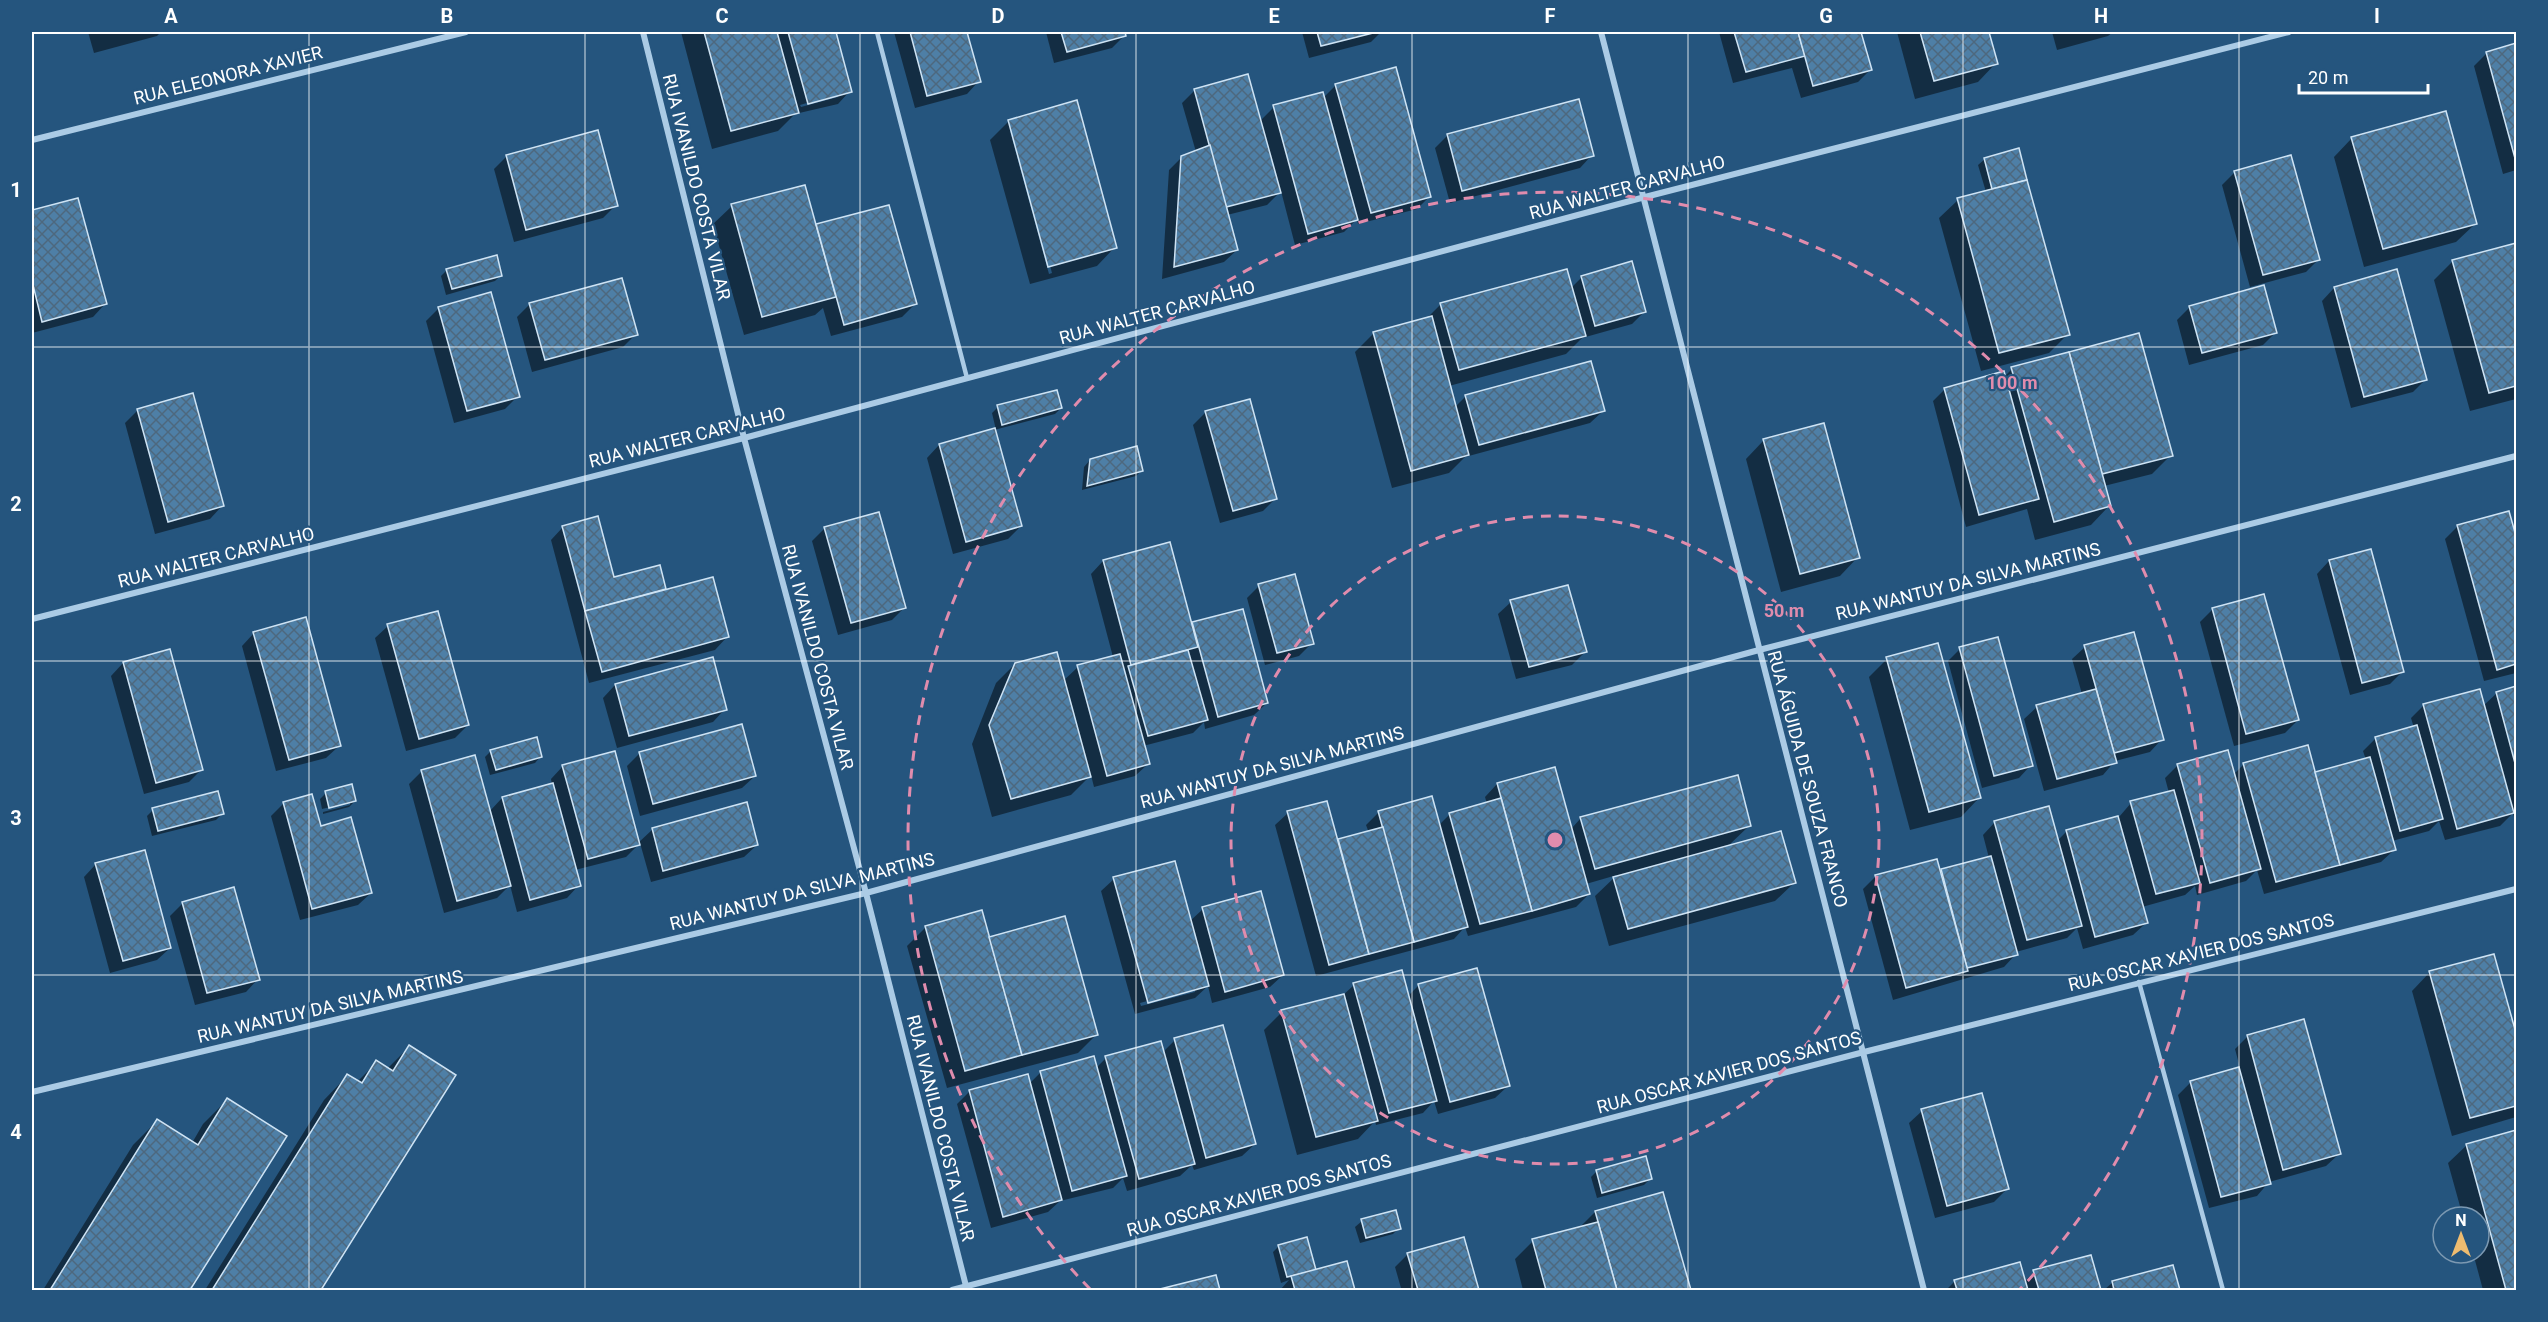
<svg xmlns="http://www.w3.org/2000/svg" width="2548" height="1322" font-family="Roboto,sans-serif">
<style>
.shadow{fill:#0007;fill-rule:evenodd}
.building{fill:url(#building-cross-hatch);stroke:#cee3f4;stroke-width:1.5}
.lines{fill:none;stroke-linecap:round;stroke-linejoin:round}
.service{stroke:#abcbe5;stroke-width:4.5}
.minor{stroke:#abcbe5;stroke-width:6}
.grid{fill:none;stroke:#fff;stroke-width:1.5;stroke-opacity:0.55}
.ring{fill:none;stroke:#e08cad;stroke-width:3;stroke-dasharray:10 8}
.labels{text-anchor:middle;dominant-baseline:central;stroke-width:4.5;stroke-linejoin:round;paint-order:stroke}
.street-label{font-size:18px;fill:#fff;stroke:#25557e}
.centre{fill:#e08cad;stroke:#25557e;stroke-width:3}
.ring-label{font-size:18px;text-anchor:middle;font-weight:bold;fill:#e08cad;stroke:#25557e;stroke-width:4.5;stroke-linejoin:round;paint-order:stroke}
.neatline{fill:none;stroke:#fff;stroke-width:2}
.grid-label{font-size:20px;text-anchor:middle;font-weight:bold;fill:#fff}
</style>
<defs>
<pattern id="building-cross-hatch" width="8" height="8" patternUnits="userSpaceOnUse" patternTransform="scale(1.5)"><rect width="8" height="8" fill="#4e7fa6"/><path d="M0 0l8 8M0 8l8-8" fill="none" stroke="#4d687e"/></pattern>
</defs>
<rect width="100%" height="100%" fill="#25557e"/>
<!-- shadow -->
<g class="shadow">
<path d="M88,32H161L157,36L94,53Z"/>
<path d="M681,32H834L850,91L838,104L795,114L778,131L712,149ZM838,94V97L801,107L800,105Z"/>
<path d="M894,32H972L966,33L979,81L967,94L915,108Z"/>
<path d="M1046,32H1123L1124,36L1112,48L1054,63Z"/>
<path d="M1302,32H1381L1371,42L1309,58Z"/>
<path d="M1719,32H1860L1870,70L1858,82L1801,98L1792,68L1733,83Z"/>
<path d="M1897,32H1988L1996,63L1978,82L1915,99Z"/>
<path d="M2052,32H2113L2108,36L2057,50Z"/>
<path d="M2516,45V170L2503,174L2474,66L2487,53Z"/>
<path d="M1336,85L1429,197L1417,209L1358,224L1357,219L1344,232L1295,245L1281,191L1267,205L1227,215L1237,250L1224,262L1162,279L1169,170L1182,157L1196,152L1182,103L1195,90L1260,121L1274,107L1323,98Z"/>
<path d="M1009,121L1115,247L1097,266L1030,284L990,140ZM1010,131H1013L1052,273L1049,274Z"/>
<path d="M1448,135L1592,155L1580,168L1450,203L1435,148Z"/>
<path d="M2352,138L2475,224L2456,242L2364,267L2334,157Z"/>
<path d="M507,156L616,205L603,218L514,242L494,169Z"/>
<path d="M1985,159L2068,334L2049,353L1981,371L1939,218L1958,200L1986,192L1978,165Z"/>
<path d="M2235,172L2318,260L2306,272L2250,287L2222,185Z"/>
<path d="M76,200L105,304L93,317L32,333V212Z"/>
<path d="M732,206L815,226L888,207L915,304L902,317L831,336L823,308L815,315L744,335L713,224Z"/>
<path d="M2516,245V399L2470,411L2434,280L2453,261Z"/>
<path d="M447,270L501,275L495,281L446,295L441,276Z"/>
<path d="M1582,277L1644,312L1632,324L1582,338L1566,354L1449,386L1455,407L1466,396L1603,411L1590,423L1465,457L1449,473L1392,488L1355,352L1374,333L1426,319L1441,304L1571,288Z"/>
<path d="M2334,288L2426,379L2413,392L2351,408L2322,301Z"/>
<path d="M530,304L636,334L623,347L532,372L517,317Z"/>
<path d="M2190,307L2275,333L2263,345L2189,365L2177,320Z"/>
<path d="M439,308L518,396L505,409L454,423L426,321Z"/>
<path d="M2012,369L2171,455L2152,474L2104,486L2109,506L2091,525L2035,540L2027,509L1966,527L1933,401L1945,389L2004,377Z"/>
<path d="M998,407L1061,408L1055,414L994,430L1021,526L1008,539L953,554L927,458L939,445L996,430L992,413Z"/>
<path d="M138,410L222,506L210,519L155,534L125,423Z"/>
<path d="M1206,412L1275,499L1263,511L1220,523L1193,425Z"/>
<path d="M1764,440L1858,557L1840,576L1781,592L1746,459Z"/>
<path d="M1090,460L1142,470L1136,476L1082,490L1084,467Z"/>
<path d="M2508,512L2516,542V673L2484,681L2445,539L2458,526Z"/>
<path d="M563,527L613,579L659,567L665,591L727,637L715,650L589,683L551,540Z"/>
<path d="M825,528L904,608L892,620L838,635L812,541Z"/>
<path d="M1169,544L1191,624L1242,611L1267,703L1254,715L1205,729L1204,722L1193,733L1143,746L1148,764L1135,776L1094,787L1091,775L1071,795L992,817L972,744L996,683L1015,664L1063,681L1078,667L1113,657L1091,574L1103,561Z"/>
<path d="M2370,550L2403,671L2390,684L2350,695L2317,574L2329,561Z"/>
<path d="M1259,586L1312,643L1299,656L1265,665L1247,598Z"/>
<path d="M1511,602L1585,652L1572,665L1516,679L1498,614Z"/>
<path d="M2213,609L2298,720L2285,733L2234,746L2200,622Z"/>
<path d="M388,626L468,725L455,738L406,751L375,638Z"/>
<path d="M254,633L339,746L326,758L276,771L242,646Z"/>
<path d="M2085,647L2162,739L2150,752L2115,761L2103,775L2044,791L2024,719L2037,707L2082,694L2072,659Z"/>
<path d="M1960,649L2031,765L2019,778L1982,788L1948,661Z"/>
<path d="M1887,659L1979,798L1961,817L1910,830L1869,677Z"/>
<path d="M123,663L202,769L189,782L144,794L111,676Z"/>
<path d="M615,685L725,709L713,722L617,748L603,698Z"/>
<path d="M2516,688V825L2513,813L2500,826L2445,840L2439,821L2429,831L2392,841L2394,850L2381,862L2264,894L2257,870L2246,881L2197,895L2195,886L2185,895L2142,907L2146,923L2133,935L2083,949L2077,928L2067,938L2016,952V954L2004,967L1893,1000L1863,889L1876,876L1940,871L1989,858L1983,835L1995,822L2057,841L2067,831L2119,817L2131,803L2169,793L2165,778L2178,765L2233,775L2244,764L2314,774L2366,760L2363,751L2376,738L2414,728L2411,718L2424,705L2483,706L2497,693Z"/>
<path d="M491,751L541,756L535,763L490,775L485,757Z"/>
<path d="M640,753L755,776L742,788L640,816L627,766Z"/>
<path d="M563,766L638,843L653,829L757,845L744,857L651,882L640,843L626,857L575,870L579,885L567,898L517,912L510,885L497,898L444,913L409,784L422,771L489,812L502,798L552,785L551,779Z"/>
<path d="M1497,784L1571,829L1581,818L1750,825L1727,847L1794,883L1775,901L1609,946L1595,896L1617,875L1586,884L1589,894L1576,907L1468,936L1465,927L1454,939L1316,976L1275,825L1288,813L1337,841L1369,833L1366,825L1379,812L1439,825L1450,814L1487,804L1485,797Z"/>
<path d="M326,793L355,801L349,807L323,814V812L350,805V802L322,809L320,799Z"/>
<path d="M284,803L320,828L371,893L358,905L300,920L271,816Z"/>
<path d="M153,810L222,814L216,820L152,836L147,816Z"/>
<path d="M96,864L170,948L157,960L110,973L84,877Z"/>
<path d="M1114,879L1190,921L1203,909L1283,975L1270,987L1212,1003L1208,986L1195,998L1135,1014L1101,891ZM1195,988V992L1141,1006L1140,1003Z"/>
<path d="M183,903L258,979L246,992L195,1005L170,916Z"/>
<path d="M926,927L988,938L1097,1034L1078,1053L947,1088L907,946Z"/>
<path d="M2493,956L2516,1039V1117L2452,1136L2412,991L2430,972Z"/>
<path d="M1354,985L1408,996L1419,985L1508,1086L1495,1098L1438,1114L1434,1101L1423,1113L1376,1125L1375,1121L1358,1139L1297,1155L1264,1030L1282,1012L1342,996Z"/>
<path d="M2248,1036L2339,1154L2326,1166L2269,1182L2257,1196L2209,1208L2178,1095L2191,1082L2240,1068L2235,1049Z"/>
<path d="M1175,1040L1255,1144L1242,1156L1194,1170L1192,1165L1180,1176L1127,1191L1123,1178L1113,1188L1060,1201L1048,1212L991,1228L957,1104L970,1091L1029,1084L1040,1073L1093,1058L1096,1068L1106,1058L1163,1052Z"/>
<path d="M409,1047L454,1075L320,1290H205L324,1100L347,1076L357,1082L377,1062L387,1069Z"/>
<path d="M227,1100L285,1136L188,1290H43L133,1145L157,1121L192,1143L203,1124Z"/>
<path d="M1922,1111L2007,1189L1994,1202L1935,1218L1909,1123Z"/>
<path d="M2516,1131V1290H2483L2473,1253H2479V1217H2463L2448,1163L2467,1145Z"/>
<path d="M1597,1171L1650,1179L1644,1185L1597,1198L1591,1177Z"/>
<path d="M1662,1194L1689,1290H1523L1515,1259L1533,1241L1579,1228L1595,1212Z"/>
<path d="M1362,1221L1399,1228L1393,1234L1360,1243L1355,1227Z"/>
<path d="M1463,1239L1477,1290H1391L1401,1288L1395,1267L1408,1254Z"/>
<path d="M1279,1246L1315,1271L1346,1263L1354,1290H1280L1289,1280L1281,1283L1273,1252Z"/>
<path d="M2090,1256L2099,1290H1946L1955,1281L2024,1282L2034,1272Z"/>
<path d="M2172,1266L2179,1290H2104L2113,1282Z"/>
<path d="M1214,1276L1218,1290H1162Z"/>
</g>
<!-- building -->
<g class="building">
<path d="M704,32H777L799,113L731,131Z"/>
<path d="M788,32H836L852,92L808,104Z"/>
<path d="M910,32H967L981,82L927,96Z"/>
<path d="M1061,32H1125L1126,36L1067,52Z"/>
<path d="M1317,32H1377L1321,46Z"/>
<path d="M1734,32H1798L1805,56L1746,72Z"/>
<path d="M1798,32H1861L1872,70L1813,86Z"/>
<path d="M1920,32H1989L1998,64L1934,81Z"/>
<path d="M2516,43V162L2486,52Z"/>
<path d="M1396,67L1431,197L1371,213L1335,84Z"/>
<path d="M1248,74L1281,193L1226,207L1194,89Z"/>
<path d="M1323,92L1358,220L1308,234L1273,105Z"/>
<path d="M1579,99L1594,156L1462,191L1447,134Z"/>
<path d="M1077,100L1117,248L1048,267L1008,120Z"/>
<path d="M2446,111L2477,224L2383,249L2351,137Z"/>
<path d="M598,130L618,206L526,230L506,155Z"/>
<path d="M1210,145L1238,250L1174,267L1181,156Z"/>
<path d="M2019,148L2027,180L1992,189L1984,158Z"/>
<path d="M2291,155L2320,260L2263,275L2234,171Z"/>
<path d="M2027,180L2070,335L1999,353L1957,198Z"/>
<path d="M805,185L836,297L762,317L731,204Z"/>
<path d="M78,198L107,304L42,322L32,281V210Z"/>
<path d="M889,205L917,304L844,325L816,224Z"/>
<path d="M2516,243V386L2489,393L2452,260Z"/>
<path d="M497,255L502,276L452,289L446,269Z"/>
<path d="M1632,261L1646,312L1595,326L1581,276Z"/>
<path d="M1567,269L1586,336L1459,370L1440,303Z"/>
<path d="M2397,269L2427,380L2364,397L2334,287Z"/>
<path d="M622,278L638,335L545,360L529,303Z"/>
<path d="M2264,285L2277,333L2202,353L2189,306Z"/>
<path d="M491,292L520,397L467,411L438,307Z"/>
<path d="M1432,316L1469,455L1411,471L1373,332Z"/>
<path d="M2139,333L2173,456L2102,474L2069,352Z"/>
<path d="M2069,352L2111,506L2054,522L2011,367Z"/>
<path d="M1591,361L1605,411L1479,445L1465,395Z"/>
<path d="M2004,371L2039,499L1979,515L1944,388Z"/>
<path d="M1057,390L1062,408L1002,425L997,405Z"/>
<path d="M193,393L224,506L168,522L137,409Z"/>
<path d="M1250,399L1277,499L1233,511L1205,411Z"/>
<path d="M1824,423L1860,558L1800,574L1763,439Z"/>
<path d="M995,428L1022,526L966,542L939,444Z"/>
<path d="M1137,446L1143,471L1087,486L1090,459Z"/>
<path d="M2509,511L2516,536V664L2497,670L2457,525Z"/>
<path d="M879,512L906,608L851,623L824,527Z"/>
<path d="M598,516L614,577L660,565L666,589L585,611L562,526Z"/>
<path d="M1170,542L1198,647L1131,665L1103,560Z"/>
<path d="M2371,549L2404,672L2362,683L2329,560Z"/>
<path d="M1295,574L1314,644L1277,653L1258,584Z"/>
<path d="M713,577L729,637L602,672L585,611Z"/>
<path d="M1568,585L1587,652L1529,667L1510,600Z"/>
<path d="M2264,594L2299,720L2246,734L2212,608Z"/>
<path d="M1243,609L1268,703L1218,717L1192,622Z"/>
<path d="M438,611L469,725L419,739L387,624Z"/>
<path d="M306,617L341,746L289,760L253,632Z"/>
<path d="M2134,632L2164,740L2114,753L2084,645Z"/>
<path d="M1998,637L2033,766L1994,776L1959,647Z"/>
<path d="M1938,643L1981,798L1929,812L1886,657Z"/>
<path d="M170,649L203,770L156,783L123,662Z"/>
<path d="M1188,650L1208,720L1148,736L1128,666Z"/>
<path d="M1057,652L1091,777L1011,799L989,725L1015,663Z"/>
<path d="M1120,654L1150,764L1107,776L1077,665Z"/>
<path d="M713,657L727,710L629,736L615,684Z"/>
<path d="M2516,686V767L2496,692Z"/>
<path d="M2096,689L2117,763L2057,779L2036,705Z"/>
<path d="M2480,689L2514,813L2457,829L2423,704Z"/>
<path d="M742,724L756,776L653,804L639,752Z"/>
<path d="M2417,725L2443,819L2400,831L2375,737Z"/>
<path d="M537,737L542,757L496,770L490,750Z"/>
<path d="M2308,745L2340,865L2276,882L2243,763Z"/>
<path d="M2228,750L2261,869L2210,883L2177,764Z"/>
<path d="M615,751L640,845L588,859L562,765Z"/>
<path d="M475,755L511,886L457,901L421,770Z"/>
<path d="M2370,757L2396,850L2340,865L2315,772Z"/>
<path d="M1555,767L1590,894L1532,911L1497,783Z"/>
<path d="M1738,775L1751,826L1595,869L1580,817Z"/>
<path d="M553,783L581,886L530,900L502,797Z"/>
<path d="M352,784L356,801L329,808L325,791Z"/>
<path d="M2174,790L2200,883L2156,894L2130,801Z"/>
<path d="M218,791L224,814L158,831L152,808Z"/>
<path d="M312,794L321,826L351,817L372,893L312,909L283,802Z"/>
<path d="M1432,796L1468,927L1414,942L1378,811Z"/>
<path d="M1501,798L1532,911L1480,924L1449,813Z"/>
<path d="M1327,801L1369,954L1329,965L1287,811Z"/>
<path d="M747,802L758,845L663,871L652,828Z"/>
<path d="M2049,806L2082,926L2027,940L1994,821Z"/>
<path d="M2118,816L2148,923L2095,937L2066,830Z"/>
<path d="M1383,827L1414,942L1369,954L1338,839Z"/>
<path d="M1781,831L1796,883L1628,929L1613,877Z"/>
<path d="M145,850L171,948L123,961L95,863Z"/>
<path d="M1991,856L2018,955L1967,968L1941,869Z"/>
<path d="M1937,859L1968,971L1906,988L1875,875Z"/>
<path d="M1175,861L1209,986L1148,1003L1113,877Z"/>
<path d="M234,887L260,980L207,993L182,902Z"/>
<path d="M1261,891L1284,975L1225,992L1202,907Z"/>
<path d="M982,910L1022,1055L965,1071L925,926Z"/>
<path d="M1065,916L1098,1035L1022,1055L989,937Z"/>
<path d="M2494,954L2516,1033V1106L2470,1118L2429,971Z"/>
<path d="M1477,968L1510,1086L1450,1102L1418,984Z"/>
<path d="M1402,970L1437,1101L1389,1113L1353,983Z"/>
<path d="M1344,994L1378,1121L1316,1137L1281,1010Z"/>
<path d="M2304,1019L2341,1154L2283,1170L2247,1035Z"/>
<path d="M1223,1025L1256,1144L1206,1158L1174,1038Z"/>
<path d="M1161,1041L1195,1164L1139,1179L1105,1056Z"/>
<path d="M409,1045L456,1075L321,1290H212L347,1074L362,1083L376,1060L393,1071Z"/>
<path d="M1094,1056L1127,1176L1072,1191L1040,1071Z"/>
<path d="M2239,1067L2271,1184L2221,1197L2190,1081Z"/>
<path d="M1028,1074L1062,1200L1003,1217L969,1090Z"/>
<path d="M1982,1093L2009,1189L1947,1206L1921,1109Z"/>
<path d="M227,1098L287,1136L190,1290H50L157,1119L198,1145Z"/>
<path d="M2516,1130V1290H2506L2466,1144Z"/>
<path d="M1646,1156L1652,1179L1602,1193L1596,1170Z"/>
<path d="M1663,1192L1691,1290H1617L1595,1211Z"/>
<path d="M1396,1210L1401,1229L1366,1238L1361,1219Z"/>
<path d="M1598,1222L1617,1290H1546L1532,1239Z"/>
<path d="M1307,1237L1316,1270L1287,1277L1278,1245Z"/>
<path d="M1464,1237L1479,1290H1418L1407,1253Z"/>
<path d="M2091,1255L2101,1290H2039L2033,1270Z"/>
<path d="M1347,1261L1355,1290H1295L1291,1276Z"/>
<path d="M2020,1262L2028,1290H1957L1954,1280Z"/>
<path d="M2173,1265L2180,1290H2114L2112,1281Z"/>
<path d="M1216,1275L1220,1290H1156Z"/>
</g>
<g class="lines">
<!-- service -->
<g class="service">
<path d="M877,32L967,378"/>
<path d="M2139,982L2223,1290"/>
</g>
<!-- minor -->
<g class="minor">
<path d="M643,32L744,438L866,893L967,1290"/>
<path d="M1601,32L1924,1290"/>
<path d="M32,140L466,32"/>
<path d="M32,619L744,438L1645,197L2289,32"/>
<path d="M32,1092L866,893L1759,650L2516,456"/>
<path d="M952,1290L1864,1052L2516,889"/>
</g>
</g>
<!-- grid -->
<path class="grid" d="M309,32V1290M585,32V1290M860,32V1290M1136,32V1290M1412,32V1290M1688,32V1290M1963,32V1290M2239,32V1290M32,347H2516M32,661H2516M32,975H2516"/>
<!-- distance rings -->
<g class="ring">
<circle cx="1555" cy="840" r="324"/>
<path d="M1090 1289A647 647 0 1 1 2020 1289"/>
</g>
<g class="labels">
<!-- street labels -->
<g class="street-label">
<text transform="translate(228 75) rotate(-14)">RUA ELEONORA XAVIER</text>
<text transform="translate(697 187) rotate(76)">RUA IVANILDO COSTA VILAR</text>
<text transform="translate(1627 187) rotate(-15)">RUA WALTER CARVALHO</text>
<text transform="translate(1157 312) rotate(-15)">RUA WALTER CARVALHO</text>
<text transform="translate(687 437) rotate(-14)">RUA WALTER CARVALHO</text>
<text transform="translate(216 557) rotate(-14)">RUA WALTER CARVALHO</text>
<text transform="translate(1968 581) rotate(-14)">RUA WANTUY DA SILVA MARTINS</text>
<text transform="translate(818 657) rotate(75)">RUA IVANILDO COSTA VILAR</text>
<text transform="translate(1272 767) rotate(-15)">RUA WANTUY DA SILVA MARTINS</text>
<text transform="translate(1808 779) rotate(75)">RUA ÁGUIDA DE SOUZA FRANCO</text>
<text transform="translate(802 891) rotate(-14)">RUA WANTUY DA SILVA MARTINS</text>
<text transform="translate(2201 952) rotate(-14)">RUA OSCAR XAVIER DOS SANTOS</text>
<text transform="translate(330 1006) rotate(-13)">RUA WANTUY DA SILVA MARTINS</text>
<text transform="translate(1729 1072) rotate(-15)">RUA OSCAR XAVIER DOS SANTOS</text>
<text transform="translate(941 1128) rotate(76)">RUA IVANILDO COSTA VILAR</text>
<text transform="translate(1259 1195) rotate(-15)">RUA OSCAR XAVIER DOS SANTOS</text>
</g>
</g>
<circle cx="1555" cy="840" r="9" class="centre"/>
<g class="ring-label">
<text x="2012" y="389">100 m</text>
<text x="1784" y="617">50 m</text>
</g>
<!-- border -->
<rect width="2548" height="1322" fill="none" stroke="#25557e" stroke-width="66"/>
<!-- north arrow -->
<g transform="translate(2461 1235)"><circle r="28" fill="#25557e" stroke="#7c99b2" stroke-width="1.5"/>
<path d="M0-4.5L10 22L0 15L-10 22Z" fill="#eebc70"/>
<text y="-9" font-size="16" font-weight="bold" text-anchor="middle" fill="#ffffff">N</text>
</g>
<!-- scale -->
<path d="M2299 84v9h129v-9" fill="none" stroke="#ffffff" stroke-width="3"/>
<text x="2308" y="84" font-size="18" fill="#ffffff" stroke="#25557e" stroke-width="4.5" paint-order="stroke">20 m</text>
<rect x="33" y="33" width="2482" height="1256" class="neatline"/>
<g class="grid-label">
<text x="171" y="23">A</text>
<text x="447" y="23">B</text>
<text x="722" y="23">C</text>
<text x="998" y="23">D</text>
<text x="1274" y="23">E</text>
<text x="1550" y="23">F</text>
<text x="1826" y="23">G</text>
<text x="2101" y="23">H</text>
<text x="2377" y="23">I</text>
<text x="16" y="197">1</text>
<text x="16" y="511">2</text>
<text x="16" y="825">3</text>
<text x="16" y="1139">4</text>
</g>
</svg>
